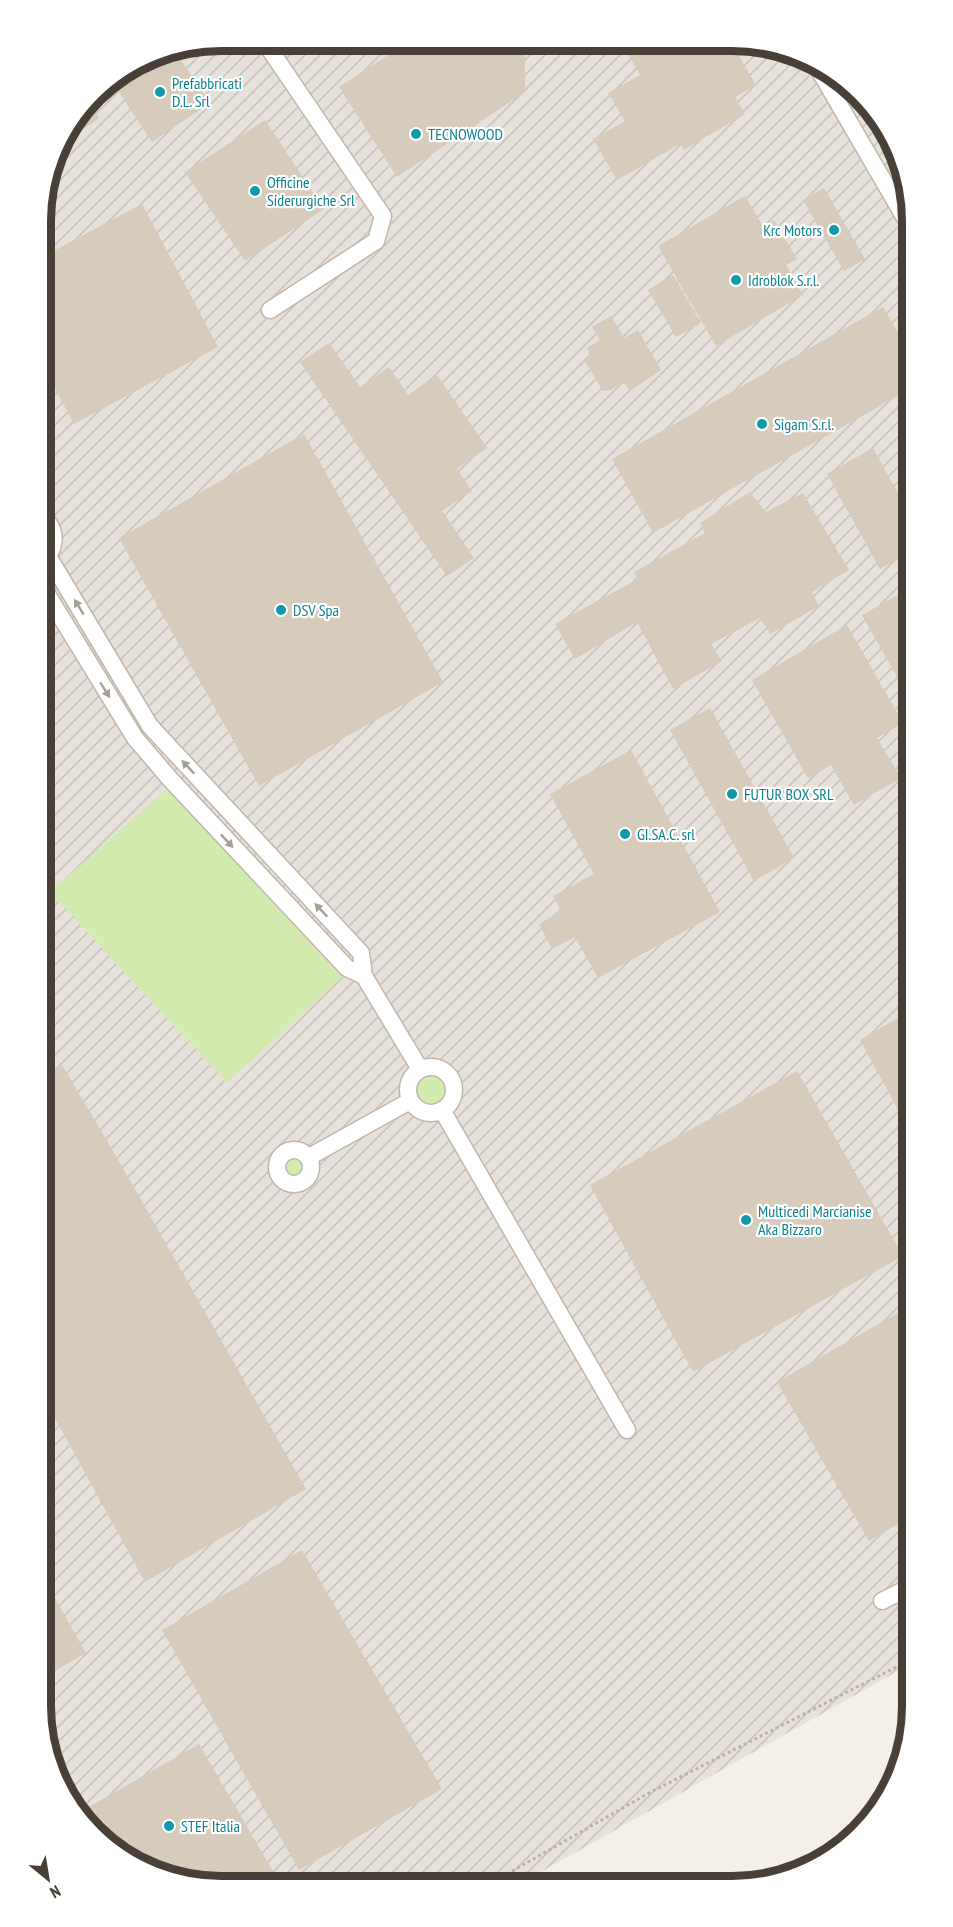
<svg xmlns="http://www.w3.org/2000/svg" width="953" height="1927" font-family="'PT Sans Narrow',sans-serif">
<style>
.industrial{fill:url(#industrial-furrows)}
.green{fill:#d3ebae}
.building{fill:#d7cbbc}
.lines{fill:none;stroke-linecap:round;stroke-linejoin:round}
.minor-casing{stroke:#c1b7a9;stroke-width:19}
.path{stroke:#c3b29a;stroke-width:3;stroke-dasharray:3 3;stroke-linecap:butt}
.minor{stroke:#fff;stroke-width:16}
.oneway{fill:#a4a09a}
.culture-dot{fill:#0f9aa8;stroke:#fff;stroke-width:2}
.labels{text-anchor:middle;dominant-baseline:central;stroke-width:4.5;stroke-linejoin:round;paint-order:stroke}
.culture-label{font-size:16px;fill:#0d838f;stroke:#fff;text-anchor:start}
.rim{fill:none;stroke:#484036;stroke-width:8}
</style>
<defs>
<pattern id="industrial-furrows" width="10" height="10" patternUnits="userSpaceOnUse" patternTransform="scale(1.5)"><rect width="10" height="10" fill="#e7e1dc"/><path d="M-1 1l2-2M0 10L10 0M9 11l2-2" fill="none" stroke="#c8c2bd"/></pattern>
</defs>
<rect width="100%" height="100%" fill="#f4f0e7"/>
<!-- industrial -->
<path class="industrial" d="M221,41L767,44L851,86L903,163L912,221V1663L516,1886L197,1885L102,1842L50,1764L41,1706L42,198L59,141L102,86L152,54Z"/>
<!-- green -->
<g class="green">
<path d="M169,787L345,975L227,1083L50,892Z"/>
<circle cx="431" cy="1090" r="17"/>
<circle cx="294" cy="1167" r="11"/>
</g>
<!-- building -->
<g class="building">
<path d="M408,42H525V92L397,177L339,87Z"/>
<path d="M627,43L732,44L756,85L735,97L745,114L684,150L680,144L617,180L593,139L625,121L608,93L640,75L623,45Z"/>
<path d="M174,50L210,103L152,142L111,80L152,54Z"/>
<path d="M89,103L99,118L57,148L59,141Z"/>
<path d="M265,120L324,209L245,261L185,172Z"/>
<path d="M824,188L865,259L844,271L803,200Z"/>
<path d="M745,196L763,226L774,220L797,259L786,265L803,295L716,346L658,246Z"/>
<path d="M142,204L218,347L74,424L42,364V257Z"/>
<path d="M673,275L701,323L676,337L648,290Z"/>
<path d="M883,307L912,358V388L653,533L612,459Z"/>
<path d="M611,316L624,338L638,330L661,370L630,391L624,382L611,390L603,391L585,361L590,355L587,348L600,340L592,327Z"/>
<path d="M329,343L360,387L389,367L408,395L437,375L487,448L457,469L472,491L442,511L474,558L447,576L300,362Z"/>
<path d="M912,433V467L898,441Z"/>
<path d="M304,434L443,682L259,786L119,538Z"/>
<path d="M873,448L912,518V551L880,569L827,474Z"/>
<path d="M750,492L766,512L803,493L849,570L812,592L819,606L770,634L760,618L711,644L722,661L673,689L637,622L575,659L555,624L638,579L634,572L705,533L700,523Z"/>
<path d="M912,587V703L862,615Z"/>
<path d="M847,625L903,723L877,738L901,778L854,805L831,765L808,778L752,680Z"/>
<path d="M710,708L794,858L754,881L670,730Z"/>
<path d="M631,750L720,912L598,978L575,937L552,949L539,924L561,911L553,896L594,874L550,794Z"/>
<path d="M912,1010V1135L860,1040Z"/>
<path d="M41,1044L47,1055L41,1059L49,1073L62,1065L116,1156L306,1489L145,1582L41,1393Z"/>
<path d="M797,1071L903,1256L693,1372L590,1185Z"/>
<path d="M908,1307L912,1313V1516L869,1541L777,1382Z"/>
<path d="M302,1550L442,1789L299,1870L162,1630Z"/>
<path d="M41,1574L86,1653L41,1679Z"/>
<path d="M199,1744L281,1885H197L152,1873L102,1842L82,1811Z"/>
</g>
<g class="lines">
<defs>
<g id="minor">
<path d="M264,41L383,216L376,241L270,310"/>
<path d="M819,70L912,230"/>
<path d="M48,556L150,726L361,953L364,976L420,1069"/>
<path d="M42,561C58,548 57,529 42,516"/>
<path d="M42,586L135,738L170,779L347,968L364,976"/>
<circle cx="431" cy="1090" r="23"/>
<path d="M442,1110L627,1430"/>
<circle cx="294" cy="1167" r="17"/>
<path d="M309,1157L410,1101"/>
<path d="M882,1601L912,1586"/>
</g>
</defs>
<!-- minor casing -->
<use href="#minor" class="minor-casing"/>
<!-- path -->
<path class="path" d="M486,1886L649,1793L912,1659"/>
<!-- minor -->
<use href="#minor" class="minor"/>
</g>
<!-- one-way arrows -->
<defs><path id="oneway-solid" d="M-6-.8H1V-3.2L6.5 0L1 3.2V.8H-6Z" transform="scale(1.5)"/></defs>
<g class="oneway">
<use href="#oneway-solid" transform="translate(79 607) rotate(-121)"/>
<use href="#oneway-solid" transform="translate(105 690) rotate(58)"/>
<use href="#oneway-solid" transform="translate(188 767) rotate(-133)"/>
<use href="#oneway-solid" transform="translate(227 841) rotate(47)"/>
<use href="#oneway-solid" transform="translate(321 910) rotate(-133)"/>
</g>
<!-- markers -->
<g class="culture-dot">
<circle cx="160" cy="92" r="6"/>
<circle cx="416" cy="134" r="6"/>
<circle cx="255" cy="191" r="6"/>
<circle cx="834" cy="230" r="6"/>
<circle cx="736" cy="280" r="6"/>
<circle cx="762" cy="424" r="6"/>
<circle cx="281" cy="610" r="6"/>
<circle cx="732" cy="794" r="6"/>
<circle cx="625" cy="834" r="6"/>
<circle cx="746" cy="1220" r="6"/>
<circle cx="169" cy="1826" r="6"/>
</g>
<g class="labels">
<!-- culture labels -->
<g class="culture-label">
<text x="172" y="83">Prefabbricati<tspan x="172" dy="18">D.L. Srl</tspan></text>
<text x="428" y="134">TECNOWOOD</text>
<text x="267" y="182">Officine<tspan x="267" dy="18">Siderurgiche Srl</tspan></text>
<text x="822" y="230" text-anchor="end">Krc Motors</text>
<text x="748" y="280">Idroblok S.r.l.</text>
<text x="774" y="424">Sigam S.r.l.</text>
<text x="293" y="610">DSV Spa</text>
<text x="744" y="794">FUTUR BOX SRL</text>
<text x="637" y="834">GI.SA.C. srl</text>
<text x="758" y="1211">Multicedi Marcianise<tspan x="758" dy="18">Aka Bizzaro</tspan></text>
<text x="181" y="1826">STEF Italia</text>
</g>
</g>
<!-- crop -->
<path d="M0 0H953V1927H0ZM221 51H732A170 170 0 0 1 902 221V1706A170 170 0 0 1 732 1876H221A170 170 0 0 1 51 1706V221A170 170 0 0 1 221 51Z" fill="#fff" fill-rule="evenodd"/>
<path class="rim" d="M221 51H732A170 170 0 0 1 902 221V1706A170 170 0 0 1 732 1876H221A170 170 0 0 1 51 1706V221A170 170 0 0 1 221 51Z"/>
<!-- north arrow -->
<g transform="translate(48 1879) rotate(150)" stroke="#ffffff" stroke-width="4.5" paint-order="stroke">
<path d="M0-4.5L10 22L0 15L-10 22Z" fill="#484036"/>
<text y="-9" font-size="16" font-weight="bold" text-anchor="middle" fill="#484036">N</text>
</g>
</svg>
